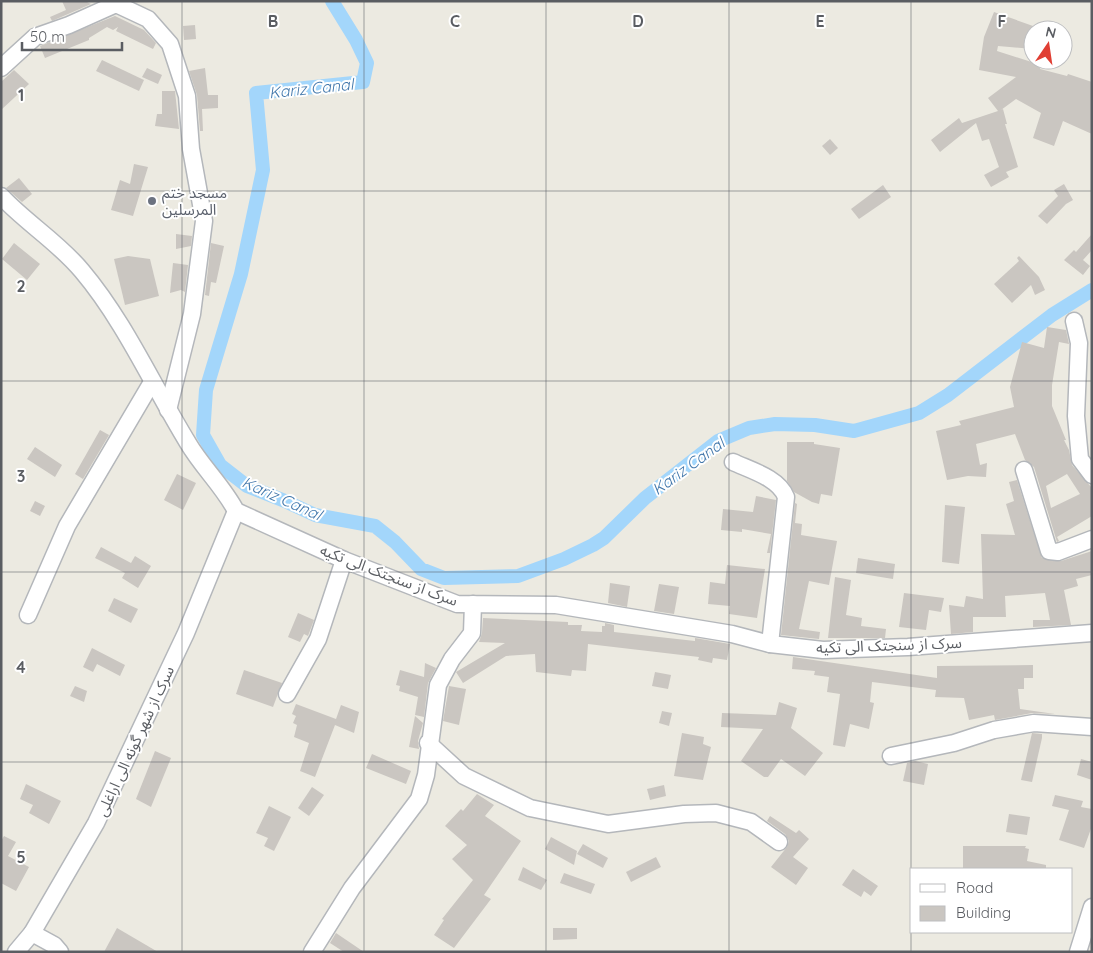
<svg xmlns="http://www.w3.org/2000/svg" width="1093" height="953" font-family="Quicksand,'Noto Sans Arabic',sans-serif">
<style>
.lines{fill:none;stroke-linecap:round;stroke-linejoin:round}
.canal{stroke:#a3d6fb;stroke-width:14}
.building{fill:#cac6c1;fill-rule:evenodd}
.minor-casing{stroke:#b4b7bb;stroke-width:19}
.minor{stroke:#fff;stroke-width:16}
.grid{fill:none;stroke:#5a5d62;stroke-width:1;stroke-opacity:0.55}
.worship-dot{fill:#6b7280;stroke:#fff;stroke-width:2}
.labels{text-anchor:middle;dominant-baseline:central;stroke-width:4;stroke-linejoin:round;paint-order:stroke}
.worship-label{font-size:15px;fill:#5b616d;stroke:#fff;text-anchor:start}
.street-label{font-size:15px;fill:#5a5d62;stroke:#fff}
.water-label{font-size:16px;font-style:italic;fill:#4277ab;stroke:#fff}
.grid-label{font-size:16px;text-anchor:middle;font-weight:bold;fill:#5a5d62;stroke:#fff;stroke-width:4;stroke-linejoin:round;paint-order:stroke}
</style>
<rect width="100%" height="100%" fill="#eceae1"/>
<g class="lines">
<!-- canal -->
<path class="canal" d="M332,1L356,40L367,63L363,82L256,93L263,170L241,274L206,390L203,435L220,465L247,486L285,501L315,515L375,526L395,542L421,569L444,578L518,576L564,559L593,545L604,538L645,498L718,441L749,428L775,424L815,425L854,431L919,413L948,395L1052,315L1092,290"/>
</g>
<!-- building -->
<g class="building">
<path d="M62,1H85L91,4L52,21L50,17L66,10Z"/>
<path d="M994,12L1033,26V49L998,46L997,51L1041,65L1040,69L1067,76L1068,74L1092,82V134L1063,121L1054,146L1033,138L1041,113L1016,99L1001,110L1003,109L1007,124H1005L1018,167L1006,172L1009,177L991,187L984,175L999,167L989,139L982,141L976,123L940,152L931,140L959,118L962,123L998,111L988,98L1016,77L979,70L984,37Z"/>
<path d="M115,16L144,30L156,43L153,49L116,31L118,27L113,30L107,27L89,38V40L45,58L40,46Z"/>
<path d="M195,25L196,39L184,40L183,26Z"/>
<path d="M102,60L144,80L139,91L96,71Z"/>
<path d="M147,68L162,75L158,84L142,77Z"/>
<path d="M205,68L208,95H218V108L202,109L203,131H200L197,95L189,71Z"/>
<path d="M14,70L29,84L1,110V82Z"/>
<path d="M162,91H175L179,129L155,126L157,114H162Z"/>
<path d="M830,139L838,148L830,155L822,146Z"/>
<path d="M134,164L148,167L133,216L111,210L120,180L130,184Z"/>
<path d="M19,178L32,194L22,202L6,188Z"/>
<path d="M1064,184L1073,200L1066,204L1047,224L1038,216L1058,196L1054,190Z"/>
<path d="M883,185L891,197L859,219L851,209Z"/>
<path d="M176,234L192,236L191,246L176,249Z"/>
<path d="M1092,234V250L1083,260L1090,266L1083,275L1064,260L1074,250L1076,252Z"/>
<path d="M14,243L40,264L27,280L2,259Z"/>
<path d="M211,243L224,246L216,283L211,282L209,296L205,295Z"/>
<path d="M128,256L150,259L159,296L125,305L114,259Z"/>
<path d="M1019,256L1039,277L1045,290L1035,295L1031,285L1012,303L994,284L1019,261L1017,258Z"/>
<path d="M173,263L188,265L185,292L181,290L170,293Z"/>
<path d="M1047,327L1066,330L1069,344L1059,342L1052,385V406L1066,440H1064L1069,450L1072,465L1092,488V516L1057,537L1059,541L1057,542L1034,467L1025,460L1015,434L976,444L980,465L987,463L986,477L968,476L947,480L936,431L961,425L959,421L1014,407L1010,387L1022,342L1044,348ZM1067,474L1080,494L1051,508L1046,486Z"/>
<path d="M100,430L109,435L83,479L75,474Z"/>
<path d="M787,442H814V444L840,448L832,496L821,494L819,504L812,502L794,492L787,481Z"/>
<path d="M35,447L62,465L55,477L27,459Z"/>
<path d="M177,474L196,483L183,510L164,500Z"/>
<path d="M1017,480L1042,558L1061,561L1092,551V575L1076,579L1078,586L1064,590L1071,625L1033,627V620H1050L1045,593L1005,596L1006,617H973V632L951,634L949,605L964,607L966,596L983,599L981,534L1015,535L1006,504L1014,501L1009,482Z"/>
<path d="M756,496L776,500L770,553H767L771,534L742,529V532L721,530L723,509L753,512Z"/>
<path d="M35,501L45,506L40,516L30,511Z"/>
<path d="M795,503L797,504L795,523L802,524L801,535L837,541L829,585L809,581L799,629L820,632L819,639L781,635Z"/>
<path d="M945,505L965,507L959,564L942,562Z"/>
<path d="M101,547L131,563L135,556L151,566L138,588L122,578L125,573L95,558Z"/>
<path d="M858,558L895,564L893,579L856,573Z"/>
<path d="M727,565L765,569L757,618L729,614L730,606L708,604L710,582L725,584Z"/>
<path d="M835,577L851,580L846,615L862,618L861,626L886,629L885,638H828Z"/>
<path d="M610,583L630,586L627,607L608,603Z"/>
<path d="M659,584L679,587L674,614L654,611Z"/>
<path d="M904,593L944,598L941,612L929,610L926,630L899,627Z"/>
<path d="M114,598L138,609L131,623L108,611Z"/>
<path d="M298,613L314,620L308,636L304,634L300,642L288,637Z"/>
<path d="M483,618L568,622V625H582L581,631L602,632V626H605V623L614,625V632L695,641V638L730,644L727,660L713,658L712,663L698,660L699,657L588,644L586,671L572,670L571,676L536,672L535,654L506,656L463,683L456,672L505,643L479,642L482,633Z"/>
<path d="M92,648L125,665L120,676L97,664L93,672L83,667Z"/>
<path d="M793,657L937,678V666L1033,665V678H1024V689H1018L1020,709L1055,714L1032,713L995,720L994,715L969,720L964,698L935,697L936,690L872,682L870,702L874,703L869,729L850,724L845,747L833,745L840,694L827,692L829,677L814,675L815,671L792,669Z"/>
<path d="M425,663L436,668L428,683L424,717L415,715L418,697L399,691L400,686L396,685L400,670L424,677Z"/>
<path d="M244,670L282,683L273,707L236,694Z"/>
<path d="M655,672L671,675L668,689L652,686Z"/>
<path d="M75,686L87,691L84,702L70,696Z"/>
<path d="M449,686L466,689L459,725L443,721Z"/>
<path d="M779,702L797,708L791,728L823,753L805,776L781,759L768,777H764L741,761L763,729L721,727L722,713L776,715Z"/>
<path d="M296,704L336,719L341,705L359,712L354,733L335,725L315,777L300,771L309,743L294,737L297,725L293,723L296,716L292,714Z"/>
<path d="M662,711L672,713L669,726L659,723Z"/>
<path d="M415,716L423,723L418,741L419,749L409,747Z"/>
<path d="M682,733L704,737L703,744L711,747L703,780L674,776Z"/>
<path d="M1032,733L1042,734V738L1032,782L1021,780Z"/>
<path d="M155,751L171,758L151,807L136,799Z"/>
<path d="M372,754L411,771L406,784L366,768Z"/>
<path d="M1081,759L1092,762V780L1077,775Z"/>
<path d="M915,761L928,764L924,785L903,781L907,763Z"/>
<path d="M26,784L61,801L49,824L29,813L33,805L20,799Z"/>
<path d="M664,785L666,796L650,800L647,789Z"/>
<path d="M312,787L324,795L309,816L298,808Z"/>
<path d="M477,794L494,805L485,816L521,841L484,895L491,899L454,948L434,935L444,920L442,919L473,880L452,859L467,845L445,826L461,809L463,811Z"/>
<path d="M1055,795L1083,801L1081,807L1092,809V826L1084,848L1059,840L1069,810L1052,806Z"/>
<path d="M269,806L291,817L274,851L264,846L268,838L256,833Z"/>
<path d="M1009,814L1030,817L1027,835L1006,832Z"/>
<path d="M770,816L796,833L799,830L809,839L793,857L808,868L796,885L771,867L787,847L789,841L785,834L767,821Z"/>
<path d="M4,836L16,842L8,856L29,867L16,891L1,883V841Z"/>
<path d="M551,837L577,851L574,865L545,849Z"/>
<path d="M583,844L608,858L603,868L577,854Z"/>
<path d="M963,846H1026L1025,848L1029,849L1027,861L1046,865V869L963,868Z"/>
<path d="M656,857L661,867L631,882L626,872Z"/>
<path d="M523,867L547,880L541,890L518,880Z"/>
<path d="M853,869L878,886L871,896L864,891L861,897L842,885Z"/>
<path d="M564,873L595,884L591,894L560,883Z"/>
<path d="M117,928L158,952H104Z"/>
<path d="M553,928H577V939L553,940Z"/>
<path d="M336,933L364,952H344L330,943Z"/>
</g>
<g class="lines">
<defs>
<g id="minor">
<path d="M1,68L35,37L69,25L116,4L148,19L170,44L187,96L191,149L204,221L192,314L168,410"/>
<path d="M1,196C26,223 58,242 82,271C125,322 153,386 188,443C202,467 223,486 236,511L344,560L457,604L556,605L732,634L770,644L823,650L908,647L1092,633"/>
<path d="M1074,321L1079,343L1076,416L1080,459L1092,475"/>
<path d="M733,462C750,470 779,478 786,497L770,644"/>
<path d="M1024,470L1049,551L1058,552L1092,539"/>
<path d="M28,615L67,526L152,382"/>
<path d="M287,694L318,639L344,560"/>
<path d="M428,743L464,776L530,808L608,824L684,814L716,813L751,822L779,842"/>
<path d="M891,756L954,743L994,730L1034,723L1092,727"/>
<path d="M16,952L32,933"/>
<path d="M60,952L54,945L32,933L96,823L186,633L236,511"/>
<path d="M312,952L352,888L419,799L426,775L438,685L452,659L472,633L473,604"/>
<path d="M1078,952L1092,907"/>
</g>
</defs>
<!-- minor casing -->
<use href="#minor" class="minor-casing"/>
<!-- minor -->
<use href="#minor" class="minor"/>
</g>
<!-- grid -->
<path class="grid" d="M182,1V952M364,1V952M546,1V952M729,1V952M911,1V952M1,191H1092M1,381H1092M1,572H1092M1,762H1092"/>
<!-- markers -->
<circle class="worship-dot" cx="152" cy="201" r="5"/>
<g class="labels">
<!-- worship labels -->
<g class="worship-label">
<text x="162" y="192">مسجد ختم<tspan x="162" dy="17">المرسلین</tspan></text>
</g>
<!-- street labels -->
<g class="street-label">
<text transform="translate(389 575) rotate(21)">سرک از سنجتک الی تکیه</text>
<text transform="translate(889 645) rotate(-2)">سرک از سنجتک الی تکیه</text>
<text transform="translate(135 741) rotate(-65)">سرک از شهر گونه الی اراغلی</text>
</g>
<!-- water labels -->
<g class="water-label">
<text transform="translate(311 88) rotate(-6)">Kariz Canal</text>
<text transform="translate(688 466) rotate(-36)">Kariz Canal</text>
<text transform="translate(282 498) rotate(24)">Kariz Canal</text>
</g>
</g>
<g class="grid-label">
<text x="273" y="27">B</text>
<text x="455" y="27">C</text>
<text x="638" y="27">D</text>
<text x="820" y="27">E</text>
<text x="1002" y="27">F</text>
<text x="21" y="101">1</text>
<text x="21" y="292">2</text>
<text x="21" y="482">3</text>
<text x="21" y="673">4</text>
<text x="21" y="863">5</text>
</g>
<!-- border -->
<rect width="1093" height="953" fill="none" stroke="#5a5d62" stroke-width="5"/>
<!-- legend -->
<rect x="910" y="868" width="162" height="65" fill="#ffffff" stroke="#bdbec0"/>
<rect x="920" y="884" width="25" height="8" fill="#ffffff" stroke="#bdbec0"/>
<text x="956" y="893" font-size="15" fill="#5a5d62">Road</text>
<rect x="920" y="906" width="25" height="15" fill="#cac6c1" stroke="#bdbec0"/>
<text x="956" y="918" font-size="15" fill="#5a5d62">Building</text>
<!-- north arrow -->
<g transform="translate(1048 45) rotate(13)"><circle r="24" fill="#ffffff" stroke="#bdbec0"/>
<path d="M0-4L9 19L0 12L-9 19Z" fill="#e03e33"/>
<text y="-8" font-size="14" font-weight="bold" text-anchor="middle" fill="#5a5d62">N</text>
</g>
<!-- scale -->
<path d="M22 42v8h100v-8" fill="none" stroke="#5a5d62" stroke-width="2.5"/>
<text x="30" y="42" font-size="15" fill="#5a5d62" stroke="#ffffff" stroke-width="4" paint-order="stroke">50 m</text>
</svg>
